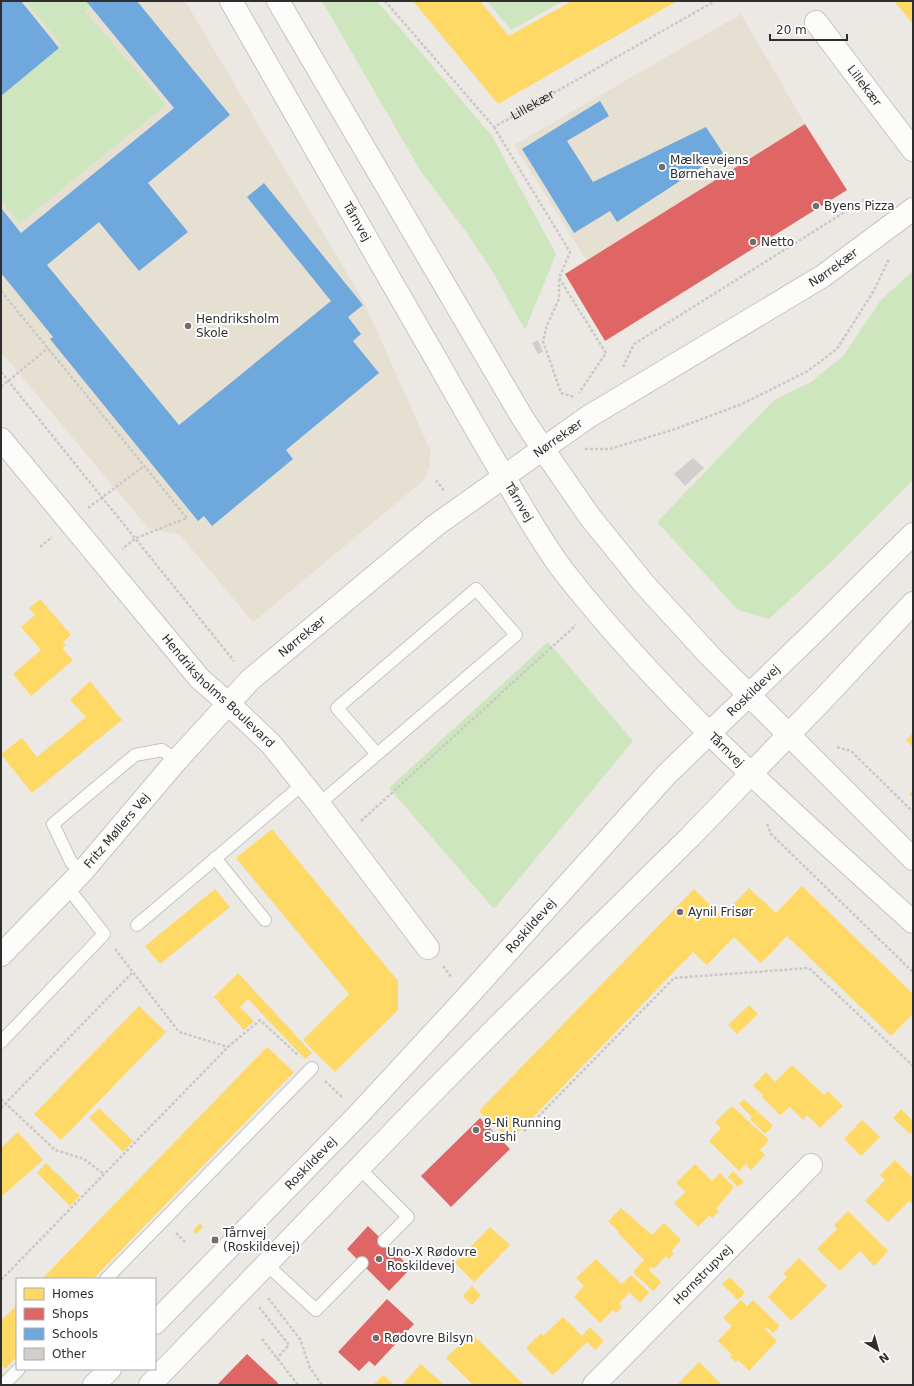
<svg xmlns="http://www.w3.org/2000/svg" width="914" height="1386" font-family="'DejaVu Sans',sans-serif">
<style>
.education{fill:#e6e0d3}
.green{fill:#cee6be}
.homes{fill:#ffd966}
.shops{fill:#e06666}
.schools{fill:#6fa8dc}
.building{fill:#d1cecb}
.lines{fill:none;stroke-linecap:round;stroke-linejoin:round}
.lane-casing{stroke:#c5c4c5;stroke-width:14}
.street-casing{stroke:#c5c4c5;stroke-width:24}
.secondary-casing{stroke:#c5c4c5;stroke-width:24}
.path{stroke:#c9c9c8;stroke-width:2.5;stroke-dasharray:3 2;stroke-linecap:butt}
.lane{stroke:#fcfcfb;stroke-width:12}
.street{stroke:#fcfcfb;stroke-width:22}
.secondary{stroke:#fcfcfb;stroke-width:22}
.poi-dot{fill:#706f6e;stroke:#fff;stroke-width:1.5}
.labels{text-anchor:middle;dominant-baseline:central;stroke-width:4;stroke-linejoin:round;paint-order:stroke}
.street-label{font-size:12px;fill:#2e2e2e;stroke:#fff}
.poi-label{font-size:12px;fill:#2e2e2e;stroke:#fff;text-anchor:start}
</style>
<rect width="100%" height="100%" fill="#ece8e4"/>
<!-- education -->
<g class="education">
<path d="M1,1H185L363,300L431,452L429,468L423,481L253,622L180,535L149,529L1,352Z"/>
<path d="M741,14L805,124L587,261L514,145Z"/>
</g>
<!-- green -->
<g class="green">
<path d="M25,1H97L85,11L166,105L20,223L1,200V93L62,45Z"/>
<path d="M322,1H377L492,136L556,254L525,330L494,274L466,232L420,170Z"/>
<path d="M487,1H563L511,30Z"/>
<path d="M913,271V480L833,560L769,619L738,610L657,522L774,400L811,382L843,356L881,300Z"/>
<path d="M548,642L633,741L494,909L389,788Z"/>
</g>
<!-- homes -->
<g class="homes">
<path d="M413,1H480L509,36L572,1H677L498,104Z"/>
<path d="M894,1H913V24Z"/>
<path d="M40,599L71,635L63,642L66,645L62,648L73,660L31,696L13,674L41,650L21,627L35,615L29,608Z"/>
<path d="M90,681L122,720L32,793L1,754L22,738L37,757L86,717L70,700Z"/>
<path d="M913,733V747L906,740Z"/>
<path d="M913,790V798L909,794Z"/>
<path d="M272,829L398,981V1010L335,1072L303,1040L349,994L236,858Z"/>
<path d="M802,886L913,994V1014L891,1036L787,936L761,963L734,937L707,965L693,952L510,1141L479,1111L694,889L722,916L749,888L776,913Z"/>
<path d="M215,889L230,907L160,964L145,946Z"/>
<path d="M238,973L312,1053L305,1059L248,999L240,1007L254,1021L244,1030L214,997Z"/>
<path d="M749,1005L758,1014L737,1034L728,1025Z"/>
<path d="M139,1006L166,1032L61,1140L34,1114Z"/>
<path d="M267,1047L294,1072L93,1279H42Z"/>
<path d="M792,1065L824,1095L828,1091L843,1106L820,1128L807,1115L803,1120L790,1107L780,1115L762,1097L763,1095L753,1086L766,1072L775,1082Z"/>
<path d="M744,1099L773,1126L765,1134L750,1119L752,1117L739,1104Z"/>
<path d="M732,1106L769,1140L760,1150L765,1155L751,1170L746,1164L739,1171L709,1141L721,1128L715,1122Z"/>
<path d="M99,1108L133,1141L123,1152L89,1118Z"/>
<path d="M901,1109L913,1121V1131L910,1134L893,1118Z"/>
<path d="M862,1120L880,1137L861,1156L844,1139Z"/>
<path d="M18,1132L43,1160L1,1197V1148Z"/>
<path d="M895,1160L913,1178V1205L909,1201L888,1222L865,1201L885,1180L880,1175Z"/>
<path d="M46,1163L80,1196L70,1206L37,1173Z"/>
<path d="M695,1164L712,1181L720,1173L734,1187L716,1209L719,1211L712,1218L710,1215L698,1227L674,1203L686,1192L676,1183Z"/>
<path d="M733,1171L744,1182L738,1187L728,1177Z"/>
<path d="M621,1208L652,1235L664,1223L681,1240L671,1251L674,1254L669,1259L666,1256L654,1269L652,1266L649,1270L661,1282L653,1291L633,1272L644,1260L618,1233L619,1232L608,1221Z"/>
<path d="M848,1211L888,1251L874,1266L860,1251L840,1271L817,1249L837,1229L834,1225Z"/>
<path d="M200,1223L203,1227L196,1234L193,1231Z"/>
<path d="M490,1227L510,1245L474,1282L455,1263Z"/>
<path d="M799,1258L827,1286L791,1321L768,1297L787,1277L783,1274Z"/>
<path d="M596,1259L622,1284L631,1275L649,1292L640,1303L629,1292L619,1304L622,1307L616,1313L613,1310L600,1323L574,1297L584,1286L576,1278Z"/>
<path d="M730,1277L745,1293L738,1300L722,1284Z"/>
<path d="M472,1286L481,1295L472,1305L463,1296Z"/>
<path d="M741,1300L747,1306L753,1300L780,1326L773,1333L767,1327L765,1329L777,1341L749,1371L738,1360L736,1362L730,1357L732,1355L718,1341L732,1326L723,1318Z"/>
<path d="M17,1305V1357L5,1369L1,1365V1321Z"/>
<path d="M563,1317L582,1336L590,1327L604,1341L595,1350L587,1342L553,1375L526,1348L541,1333L543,1336Z"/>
<path d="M471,1333L524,1385H473L446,1358Z"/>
<path d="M699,1362L722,1385H677Z"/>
<path d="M421,1364L444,1385H402Z"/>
<path d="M383,1375L392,1383L389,1385H373Z"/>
</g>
<!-- shops -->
<g class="shops">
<path d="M805,124L847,190L605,341L565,274Z"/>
<path d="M480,1118L510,1149L451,1207L421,1176Z"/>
<path d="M368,1226L411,1268L389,1291L347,1249Z"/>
<path d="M387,1299L414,1324L375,1366L369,1361L359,1371L338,1352Z"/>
<path d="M247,1354L278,1383L277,1385H217Z"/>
</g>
<!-- schools -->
<g class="schools">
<path d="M1,1H21L59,48L1,96Z"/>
<path d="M86,1H137L230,115L148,183L188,232L139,271L99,222L47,265L179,425L331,301L247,197L264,183L363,305L348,317L361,334L353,341L379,373L286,450L293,459L212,526L204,516L198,521L50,339L53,337L1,273V208L21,233L174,108Z"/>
<path d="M600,101L609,116L567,141L593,182L706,127L723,153L617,222L610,211L574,233L522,149Z"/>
</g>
<!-- building -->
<g class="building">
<path d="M538,340L543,352L538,354L532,343Z"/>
<path d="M693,458L704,468L685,486L674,474Z"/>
</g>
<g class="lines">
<defs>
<g id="lane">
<path d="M319,804L516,635L476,589L337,708L377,754"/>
<path d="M215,858L265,920"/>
<path d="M82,872L71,862L53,824L135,755L162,750L177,760"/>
<path d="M137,925L303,784"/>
<path d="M1,1042L104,934L68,888"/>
<path d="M359,1168L408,1217L384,1241"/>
<path d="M266,1264L316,1310L362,1263"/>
<path d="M106,1279L312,1068"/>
<path d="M3,1385L19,1369"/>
</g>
<g id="street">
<path id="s2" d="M816,22L913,150"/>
<path id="s3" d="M1,439L200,679L229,704L271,744L319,804L428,948"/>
<path id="s4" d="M1,955L82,872L177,760L250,680L436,525L588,417L823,276L913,209"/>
<path id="s5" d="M594,1385L811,1165"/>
</g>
<g id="secondary">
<path id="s6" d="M231,1C299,120 367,240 436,359C458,398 480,437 503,475C523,508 541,542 565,573C667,703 791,812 913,922"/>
<path d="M278,1L522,417L543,449L590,517L645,585L710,656L913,859"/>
<path id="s7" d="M155,1323L359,1114L467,997L667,774L809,637L913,534"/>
<path d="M94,1385L110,1369"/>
<path d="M150,1385L415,1110L501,1023L690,837L828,694L913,603"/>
</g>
</defs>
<!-- lane casing -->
<use href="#lane" class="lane-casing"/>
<!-- street casing -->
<use href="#street" class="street-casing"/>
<!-- secondary casing -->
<use href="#secondary" class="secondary-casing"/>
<!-- path -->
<g class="path">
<path id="s1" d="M385,1L494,127L715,1"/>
<path d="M494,127L570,252L559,278L606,353L579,393"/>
<path d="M559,279V299L547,325L543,341L561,393L575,397"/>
<path d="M1,291L187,518L136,538L122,549"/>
<path d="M623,367L634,344L864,200L880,204"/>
<path d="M1,372L234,661"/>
<path d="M1,387L48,348"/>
<path d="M585,449H610L675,429L742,404L806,372L837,349L873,292L889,259"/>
<path d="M436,480L444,491"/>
<path d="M88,508L144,466"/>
<path d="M40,547L52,537"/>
<path d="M837,747L851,751L913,812"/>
<path d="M361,821L576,625"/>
<path d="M767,824L771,834L913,972"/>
<path d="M115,949L179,1032L228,1047"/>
<path d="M443,966L452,978"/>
<path d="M325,1081L342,1097"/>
<path d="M1,1099L55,1150L84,1159L104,1174"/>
<path d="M1,1108L133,972"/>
<path d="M524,1131L674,978L809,968L913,1066"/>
<path d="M176,1233L186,1243"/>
<path d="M1,1280L228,1047L260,1020L299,1056"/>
<path d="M268,1298L300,1339L310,1368L322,1385"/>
<path d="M259,1307L289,1345L277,1358"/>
<path d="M262,1339L298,1385"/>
</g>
<!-- lane -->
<use href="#lane" class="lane"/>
<!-- street -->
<use href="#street" class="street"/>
<!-- secondary -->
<use href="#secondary" class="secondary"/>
</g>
<!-- markers -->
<g class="poi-dot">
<circle cx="662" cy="167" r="4"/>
<circle cx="816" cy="206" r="4"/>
<circle cx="753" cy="242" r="4"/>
<circle cx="188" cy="326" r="4"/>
<circle cx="680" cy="912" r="4"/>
<circle cx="476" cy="1130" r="4"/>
<rect x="211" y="1236" width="8" height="8" rx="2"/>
<circle cx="379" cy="1259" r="4"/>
<circle cx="376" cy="1338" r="4"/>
</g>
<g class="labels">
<!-- street labels -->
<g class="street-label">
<text stroke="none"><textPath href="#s2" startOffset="80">Lillekær</textPath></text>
<text stroke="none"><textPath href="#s1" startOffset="211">Lillekær</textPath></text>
<text stroke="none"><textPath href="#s6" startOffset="254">Tårnvej</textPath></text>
<text stroke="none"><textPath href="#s4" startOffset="1087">Nørrekær</textPath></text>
<text stroke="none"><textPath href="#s4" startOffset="763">Nørrekær</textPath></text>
<text stroke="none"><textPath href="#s6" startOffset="578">Tårnvej</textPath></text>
<text stroke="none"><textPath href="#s4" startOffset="439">Nørrekær</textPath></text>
<text stroke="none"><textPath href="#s7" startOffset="871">Roskildevej</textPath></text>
<text stroke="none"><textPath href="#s3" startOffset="333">Hendriksholms Boulevard</textPath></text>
<text stroke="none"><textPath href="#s6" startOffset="902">Tårnvej</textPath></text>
<text stroke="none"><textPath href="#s4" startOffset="170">Fritz Møllers Vej</textPath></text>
<text stroke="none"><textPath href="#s7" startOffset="547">Roskildevej</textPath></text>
<text stroke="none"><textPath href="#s7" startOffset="223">Roskildevej</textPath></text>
<text stroke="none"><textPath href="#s5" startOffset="155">Hornstrupvej</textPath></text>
</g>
<!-- poi labels -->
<g class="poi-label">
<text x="670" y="160">Mælkevejens<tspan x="670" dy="14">Børnehave</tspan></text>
<text x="824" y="206">Byens Pizza</text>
<text x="761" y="242">Netto</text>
<text x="196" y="319">Hendriksholm<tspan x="196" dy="14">Skole</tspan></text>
<text x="688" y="912">Aynil Frisør</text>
<text x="484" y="1123">9-Ni Running<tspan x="484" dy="14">Sushi</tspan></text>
<text x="223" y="1233">Tårnvej<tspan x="223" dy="14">(Roskildevej)</tspan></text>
<text x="387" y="1252">Uno-X Rødovre<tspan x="387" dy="14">Roskildevej</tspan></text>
<text x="384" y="1338">Rødovre Bilsyn</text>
</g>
</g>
<!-- border -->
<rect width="914" height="1386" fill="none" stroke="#2e2e2e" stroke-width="4"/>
<!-- legend -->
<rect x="16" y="1278" width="140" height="92" fill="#ffffff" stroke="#ababab"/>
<rect x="24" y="1288" width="20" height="12" fill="#ffd966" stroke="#ababab"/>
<text x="52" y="1298" font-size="12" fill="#2e2e2e">Homes</text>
<rect x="24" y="1308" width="20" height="12" fill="#e06666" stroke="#ababab"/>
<text x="52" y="1318" font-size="12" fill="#2e2e2e">Shops</text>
<rect x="24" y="1328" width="20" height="12" fill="#6fa8dc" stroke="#ababab"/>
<text x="52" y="1338" font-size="12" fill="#2e2e2e">Schools</text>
<rect x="24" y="1348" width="20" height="12" fill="#d1cecb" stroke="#ababab"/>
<text x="52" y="1358" font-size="12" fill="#2e2e2e">Other</text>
<!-- north arrow -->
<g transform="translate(878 1350) rotate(143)" stroke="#ffffff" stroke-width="3" paint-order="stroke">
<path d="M0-3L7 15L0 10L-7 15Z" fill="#2e2e2e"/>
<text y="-6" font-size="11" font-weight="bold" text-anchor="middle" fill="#2e2e2e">N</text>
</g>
<!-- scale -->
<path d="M770 34v6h77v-6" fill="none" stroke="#2e2e2e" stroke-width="2"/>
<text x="776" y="34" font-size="12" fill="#2e2e2e" stroke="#ffffff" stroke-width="3" paint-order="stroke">20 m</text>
</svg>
